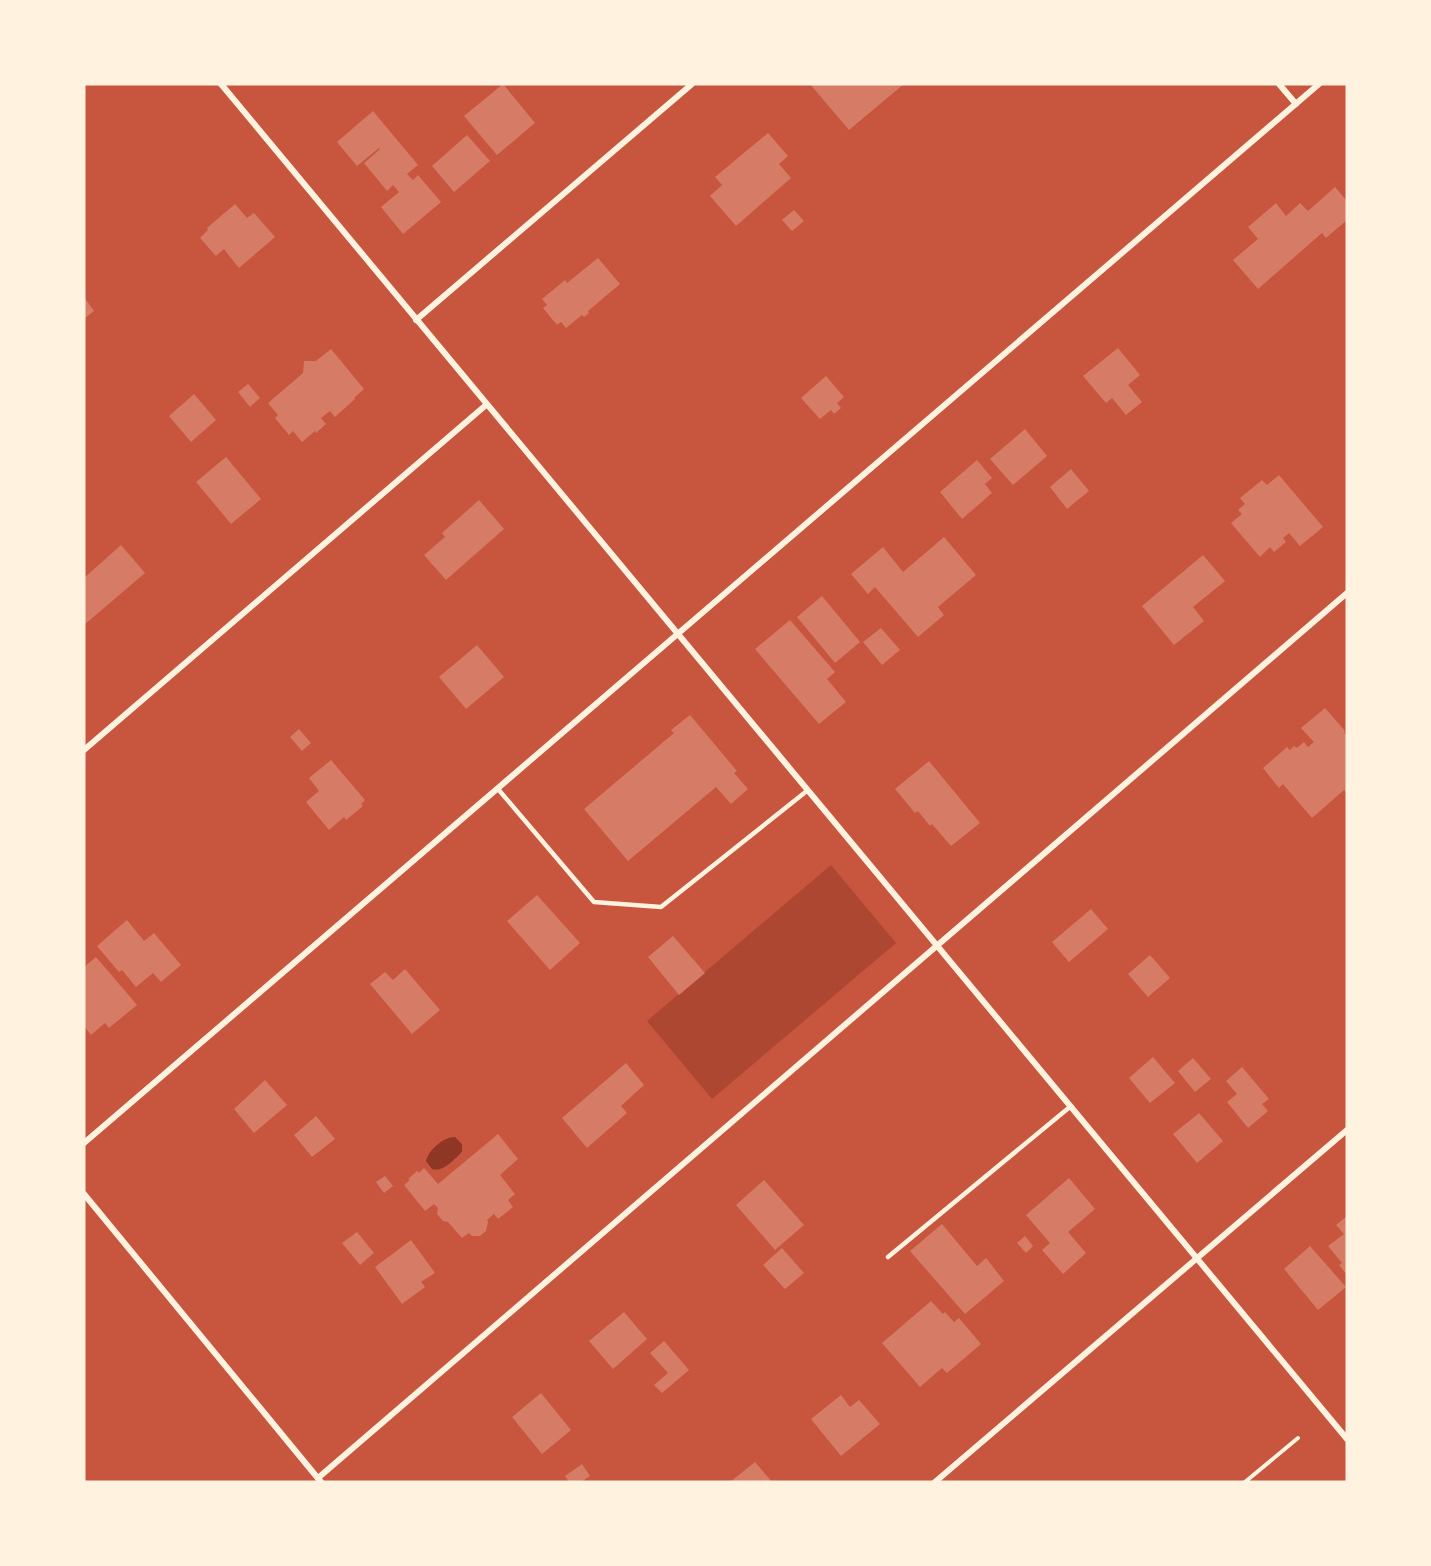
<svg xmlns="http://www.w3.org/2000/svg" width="1431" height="1566" font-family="'Source Sans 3',sans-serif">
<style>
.green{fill:#ae4732}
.water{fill:#8f3625}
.building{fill:#d67c66}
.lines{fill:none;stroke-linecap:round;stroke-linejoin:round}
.path{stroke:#fff3e0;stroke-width:4}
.service{stroke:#fff3e0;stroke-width:4.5}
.minor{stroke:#fff3e0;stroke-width:6}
</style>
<rect width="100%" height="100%" fill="#c8553d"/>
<!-- green -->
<path class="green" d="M831,865L896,943L712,1099L647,1021Z"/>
<!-- water -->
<path class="water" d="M455,1137L462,1144V1151L460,1154C451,1162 443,1172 432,1169L426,1161C429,1150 443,1137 455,1137Z"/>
<!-- building -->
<g class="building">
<path d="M503,84L535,123L497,155L464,116Z"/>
<path d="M810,84H904L849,130Z"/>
<path d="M373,111L418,165L407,174L413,180L418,175L441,202L403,234L381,207L399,192L393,185L387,191L364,163L380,149L379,148L357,166L337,142Z"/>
<path d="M768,133L788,156L779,164L791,178L736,226L710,196L722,185L715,177Z"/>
<path d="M467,135L490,161L454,192L432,166Z"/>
<path d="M1335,187L1347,201V220L1326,238L1322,233L1258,289L1233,260L1258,239L1248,227L1276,203L1286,216L1300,203L1308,211Z"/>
<path d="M235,204L247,218L254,213L275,237L239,268L224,249L216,256L200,238L208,230L207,228Z"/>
<path d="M794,210L804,221L792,231L782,220Z"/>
<path d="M598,258L620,284L588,311L589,313L584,317L582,315L566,328L561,322L557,325L543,308L547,305L542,299L565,280L567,283Z"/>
<path d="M84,297L94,311L84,319Z"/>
<path d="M1118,348L1140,375L1128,385L1142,402L1126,415L1112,398L1106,403L1083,376Z"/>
<path d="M331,349L364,389L354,398L355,399L335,417L330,411L321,418L326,424L316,433L315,431L302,442L293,431L289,435L275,418L278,415L268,403L303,373L304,361H316Z"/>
<path d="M826,376L844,397L837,403L841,408L834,414L831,410L820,419L801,398Z"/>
<path d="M248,384L260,398L250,407L238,392Z"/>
<path d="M194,394L216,420L191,442L169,416Z"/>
<path d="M1025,429L1047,456L1013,485L990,459Z"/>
<path d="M226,457L261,499L231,524L196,482Z"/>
<path d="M977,460L992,478L985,484L992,493L962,519L940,492Z"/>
<path d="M1071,469L1089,491L1067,509L1050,487Z"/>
<path d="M1279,475L1323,527L1300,546L1289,533L1283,538L1286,542L1274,552L1270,547L1260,557L1231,523L1242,514L1238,510L1245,504L1240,498L1262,480L1267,485Z"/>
<path d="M479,500L504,529L446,580L424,555L445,537L442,533Z"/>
<path d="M944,537L976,575L938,607L944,615L918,637L875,587L868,594L851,574L883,547L903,572Z"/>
<path d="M121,545L145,573L84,625V578Z"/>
<path d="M1203,555L1225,581L1193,607L1204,621L1174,645L1142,606Z"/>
<path d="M822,596L860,642L835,663L797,617Z"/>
<path d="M790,620L835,672L827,679L846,702L819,724L755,649Z"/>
<path d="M881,628L900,650L882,665L863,642Z"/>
<path d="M477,645L504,677L466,709L439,677Z"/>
<path d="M1325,708L1345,731L1344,732L1347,736V793L1344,790L1312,818L1283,784L1279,788L1263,768L1287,747L1290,750L1294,746L1297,748L1304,742L1308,747L1314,742L1301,728Z"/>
<path d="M690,715L737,771L734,773L748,789L731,804L716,787L628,861L584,809L674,733L671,730Z"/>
<path d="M299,729L311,743L302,751L290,737Z"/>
<path d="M331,760L365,800L361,804L363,806L346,820L344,817L329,830L306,802L319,791L309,778Z"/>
<path d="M929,761L980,823L951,846L932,824L930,826L918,811L915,813L895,789Z"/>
<path d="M537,895L580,943L550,970L507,921Z"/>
<path d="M1091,909L1108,929L1069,962L1052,942Z"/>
<path d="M127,920L144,941L154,933L181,965L161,982L153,973L136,987L122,970L119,972L97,946Z"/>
<path d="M673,936L705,973L679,995L648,957Z"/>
<path d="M1150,955L1170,978L1148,997L1128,974Z"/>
<path d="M96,957L137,1005L109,1028L105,1023L91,1035L84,1026V967Z"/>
<path d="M405,969L440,1010L412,1034L370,984L385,972L393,980Z"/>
<path d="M1153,1057L1175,1083L1150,1103L1129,1078Z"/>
<path d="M1193,1058L1211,1079L1195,1092L1178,1071Z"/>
<path d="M626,1063L644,1085L621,1106L627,1113L587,1148L562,1118Z"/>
<path d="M1242,1067L1269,1099L1262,1104L1268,1111L1248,1128L1227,1102L1237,1094L1226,1081Z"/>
<path d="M265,1080L287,1105L254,1133L234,1109Z"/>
<path d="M1199,1113L1223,1141L1197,1163L1173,1134Z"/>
<path d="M316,1116L335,1139L312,1157L294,1135Z"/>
<path d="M498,1134L518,1159L500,1175L515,1194L508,1200L513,1207L498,1219L494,1214L487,1220L488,1222L486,1231L480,1236H472L469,1233L462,1238L448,1222L443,1221L437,1214L438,1208L434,1204L425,1211L404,1185L410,1180L408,1179L417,1171L419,1173L424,1168L438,1184Z"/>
<path d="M385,1176L393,1186L384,1193L376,1182Z"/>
<path d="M1069,1178L1095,1209L1068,1232L1086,1253L1063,1274L1042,1250L1050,1243L1026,1215Z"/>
<path d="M764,1180L804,1225L775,1250L736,1205Z"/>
<path d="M1347,1216V1275L1339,1265L1342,1263L1328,1246L1344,1234L1336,1225Z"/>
<path d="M942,1224L977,1266L986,1258L1004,1281L965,1314L910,1251Z"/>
<path d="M357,1232L374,1253L360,1265L342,1243Z"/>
<path d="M1025,1236L1033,1246L1026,1253L1017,1243Z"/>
<path d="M411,1240L435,1273L421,1282L425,1287L402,1304L375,1267Z"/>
<path d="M1310,1246L1346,1287L1318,1310L1284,1269Z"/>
<path d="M782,1248L804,1273L785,1289L763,1265Z"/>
<path d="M931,1301L943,1314L945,1312L954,1322L959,1318L981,1344L947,1373L942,1368L920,1387L882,1343Z"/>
<path d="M624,1312L647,1339L613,1369L589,1341Z"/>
<path d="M664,1341L689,1370L662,1393L654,1385L668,1373L650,1353Z"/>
<path d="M541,1393L571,1430L542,1454L512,1417Z"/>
<path d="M841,1395L850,1407L859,1400L880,1424L841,1456L811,1419Z"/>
<path d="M755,1462L772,1482H730Z"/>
<path d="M582,1464L590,1476L581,1482H569L565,1476Z"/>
</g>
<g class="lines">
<!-- path -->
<path class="path" d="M1245,1482L1298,1438"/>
<!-- service -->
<g class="service">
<path d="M498,789L594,902L661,907L808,790"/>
<path d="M888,1257L1071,1106"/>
</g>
<!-- minor -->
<g class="minor">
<path d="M221,84C595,537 973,986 1347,1439"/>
<path d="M1279,84L1296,104"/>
<path d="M416,320L692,84"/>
<path d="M84,750L486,405"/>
<path d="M84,1143L1319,84"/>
<path d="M84,1194L321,1482"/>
<path d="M318,1478L1347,593"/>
<path d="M935,1482L1347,1130"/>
</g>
</g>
<!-- border -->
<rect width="1431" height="1566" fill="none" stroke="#fff3e0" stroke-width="171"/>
</svg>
